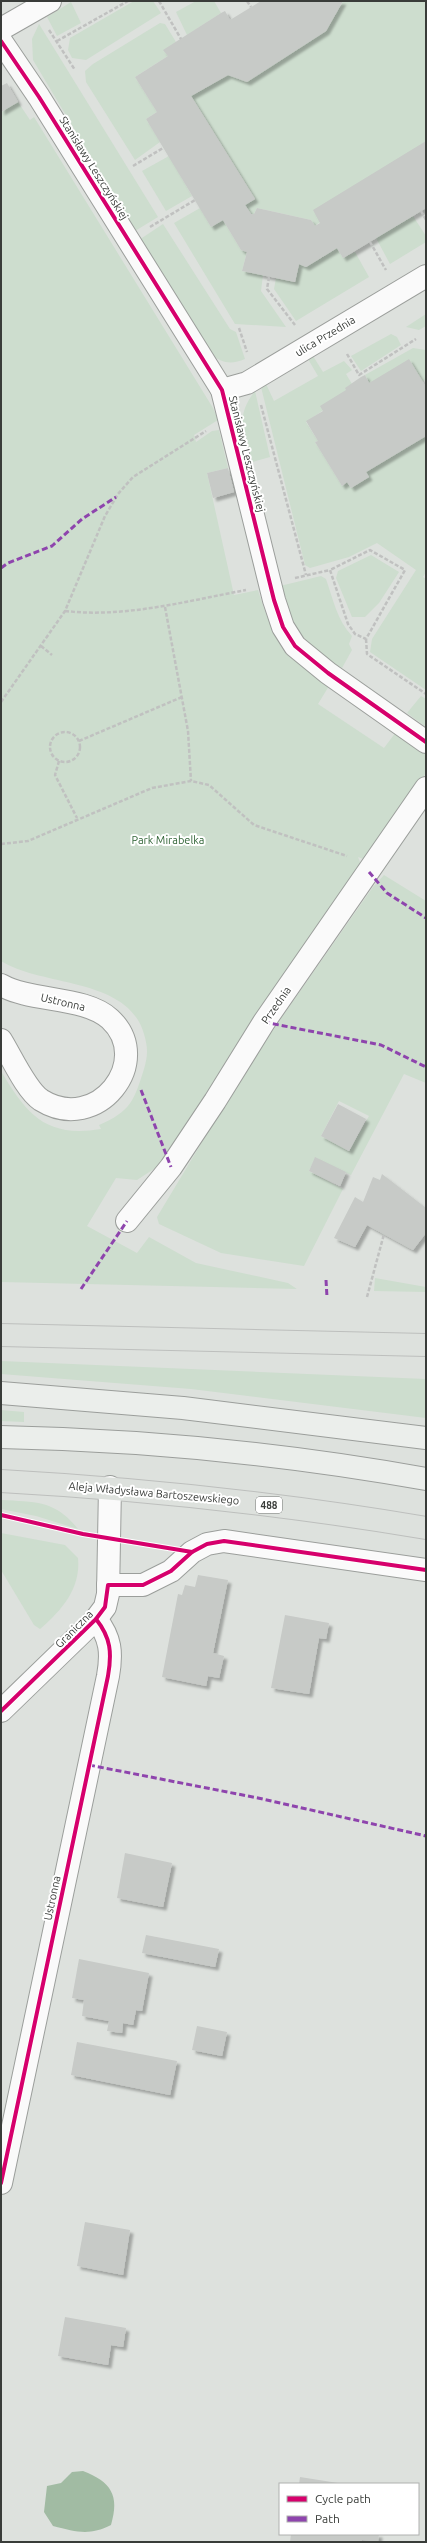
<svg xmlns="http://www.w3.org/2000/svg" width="427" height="2543" font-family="Ubuntu,sans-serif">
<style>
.green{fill:#cdddce;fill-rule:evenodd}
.water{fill:#a1bba3}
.building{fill:#c7cac7;filter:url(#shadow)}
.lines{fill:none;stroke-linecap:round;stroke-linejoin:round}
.street-casing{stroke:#9b9e9b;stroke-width:24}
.secondary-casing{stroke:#9b9e9b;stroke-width:24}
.primary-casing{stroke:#bdbfbd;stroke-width:24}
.path{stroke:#c0c1c0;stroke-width:2.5;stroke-dasharray:4 2;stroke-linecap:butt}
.street{stroke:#fafafa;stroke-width:22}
.secondary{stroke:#ebeeeb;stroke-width:22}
.primary{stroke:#dde1dd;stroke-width:22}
.quiet{stroke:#8e44ad;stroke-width:3;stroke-dasharray:6 3;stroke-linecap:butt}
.cycleway-casing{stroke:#fff;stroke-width:6}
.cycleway{stroke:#d6006c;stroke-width:4}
.labels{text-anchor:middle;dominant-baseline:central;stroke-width:4;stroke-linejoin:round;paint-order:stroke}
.shield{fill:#fff;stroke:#747674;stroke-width:1}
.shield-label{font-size:10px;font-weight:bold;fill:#393c39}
.street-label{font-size:11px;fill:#393c39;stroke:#fff}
.park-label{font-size:11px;fill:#316537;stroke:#fff}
</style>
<defs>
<filter id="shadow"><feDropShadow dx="3.5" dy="3.5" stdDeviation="1" flood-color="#0004"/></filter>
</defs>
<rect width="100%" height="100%" fill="#dde1dd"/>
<!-- green -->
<g class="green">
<path d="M134,1H153L161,13L86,60L72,58L68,50L70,38Z"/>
<path d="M196,1H214L221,13L187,35L176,12Z"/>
<path d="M343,1H426V141L315,226L311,220L257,208L254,214H251L245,205L255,199L191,96L228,75L247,81L326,31Z"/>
<path d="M71,2L81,23L57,36L47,17Z"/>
<path d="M160,23L165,24L176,42L164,50L168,56L135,77L157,112L146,119L160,142L135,160L86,82L85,71L93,64Z"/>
<path d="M39,24L158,217L135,231L33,60L32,39Z"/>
<path d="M18,102L30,120L34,117L213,408L218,420L194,435L196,442L212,431L219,430L228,468L207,473L234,595L258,590C274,642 285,656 329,686L318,704L384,748L396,732L425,754L426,772L421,782L366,860L358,857L361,865L160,1165L137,1180L116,1178L87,1226L137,1253L149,1237L196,1263L288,1283L297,1289L1,1282V1071C27,1115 46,1138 101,1129L99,1125C131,1111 134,1101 144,1069C148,1055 148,1048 144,1034C128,977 42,987 1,961V112Z"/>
<path d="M169,156L192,196L166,211L142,171Z"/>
<path d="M200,208L211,227L223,220L241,250L247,252L242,271L263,275L261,291L286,327L235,324L174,223Z"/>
<path d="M413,216L426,236V242L390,264L376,238Z"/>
<path d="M163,224L230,329L236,332L245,359C231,365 222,363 210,354L139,240Z"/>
<path d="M337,248L343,258L355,252L369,277L296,321L274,289L276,278L295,282L299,264L306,267Z"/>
<path d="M426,314V326L419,330L406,327Z"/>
<path d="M391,334L397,337L401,345L361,371L351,356Z"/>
<path d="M413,348L426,350V379L422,382L369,383L365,375Z"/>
<path d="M313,356L323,372L344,361L352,370L346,374L352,384C339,399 323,411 306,422L318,441L315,442L342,486L347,482L351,488L369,477L366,472L426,436V572L423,577L426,579V690L370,652L372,639L416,570L377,543L349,557L310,568L305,565L261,387L266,384L274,401L318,376L308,359Z"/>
<path d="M255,391L270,457L249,463C243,434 235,416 255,391Z"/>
<path d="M371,555L399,572L379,603L365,617H352L336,578L338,571Z"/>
<path d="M321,576L326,579C333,599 337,620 352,636L349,644L352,650L342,668C302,646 294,628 280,586Z"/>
<path d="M421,696L426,699V727L407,713Z"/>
<path d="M384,875L426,901V1083L404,1074L351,1175L315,1158L309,1171L343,1189L304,1266L221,1253L159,1224L157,1217L249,1064L373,887ZM339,1101L369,1116L349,1151L321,1136Z"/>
<path d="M375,1278L426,1287V1292L374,1291Z"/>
<path d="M1,1361L426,1379V1418L191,1389L1,1374Z"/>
<path d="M1,1410L24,1412V1422L1,1421Z"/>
<path d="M1,1500C36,1502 55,1500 78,1529L36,1516L1,1509Z"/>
<path d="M1,1533L65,1545L78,1558C81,1588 62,1610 40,1629L34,1625L1,1570Z"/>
</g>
<!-- water -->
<path class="water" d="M83,2471C111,2482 120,2495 111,2525C89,2536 77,2532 53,2526L44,2512L47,2486L61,2483L72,2472Z"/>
<!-- building -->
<g class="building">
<path d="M261,1H343L326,31L247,82L228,75L191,96L255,199L245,205L251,214H254L257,208L311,220L315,226L320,223L313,210L426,141V208L343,258L337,248L306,267L299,264L295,282L242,271L247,252L241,250L223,220L211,227L146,119L157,112L135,77L168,56L163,50L221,13L225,11L230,20Z"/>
<path d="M7,83L18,102L1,112V86Z"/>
<path d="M409,359L426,387V436L366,472L369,477L351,488L347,482L342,486L315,442L318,441L306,421L323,411L320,406L346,390L345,388L361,377L365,375L369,383Z"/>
<path d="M228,468L234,492L213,498L207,473Z"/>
<path d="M338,1104L366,1119L349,1151L321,1136Z"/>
<path d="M315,1157L346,1172L340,1186L309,1171Z"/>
<path d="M382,1174L426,1208V1233L413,1250L367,1225L355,1247L334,1238L355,1197L363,1202L373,1177L380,1180Z"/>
<path d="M198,1575L228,1580L213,1653L224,1656L219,1678L208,1676L206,1686L162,1677L178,1594L182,1595L185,1585L195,1587Z"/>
<path d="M285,1615L329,1623L326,1639L319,1638L309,1694L271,1688Z"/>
<path d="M125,1853L172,1863L163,1907L117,1898Z"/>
<path d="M146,1935L219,1949L215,1967L142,1953Z"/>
<path d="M79,1959L149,1973L142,2011L136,2010L133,2025L123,2023L122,2033L107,2031L109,2021L82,2016L84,2000L72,1998Z"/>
<path d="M197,2026L227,2032L222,2056L192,2050Z"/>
<path d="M77,2042L177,2061L170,2095L71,2075Z"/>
<path d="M85,2222L130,2230L123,2275L77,2266Z"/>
<path d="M65,2317L126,2328L123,2347L111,2345L108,2365L58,2356Z"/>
<path d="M300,2477L338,2483V2484H299Z"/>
<path d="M291,2534H379L378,2542L362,2540V2542H290Z"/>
</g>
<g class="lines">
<defs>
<g id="street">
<path d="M1,29L50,1"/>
<path d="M1,41L39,97L222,390L274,600L283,627L295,646L328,673L426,742"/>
<path d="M222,390L247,383L426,276"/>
<path d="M1,985C31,1002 85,996 110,1019C155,1061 97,1135 41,1100C26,1090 11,1056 1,1040"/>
<path d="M127,1221L171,1167L215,1101L264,1022L426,788"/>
<path d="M108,1585H143L171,1571L192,1552L207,1544L224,1541L426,1570"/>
<path d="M1,1711L96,1619L105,1607L108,1594L110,1487"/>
<path d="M1,2183L108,1676C112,1653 111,1638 96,1619"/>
</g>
<g id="secondary">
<path d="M1,1393L183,1408L426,1438"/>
<path d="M1,1437C143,1440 287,1454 426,1479"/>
</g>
<g id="primary">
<path d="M1,1335L426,1345"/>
<path d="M1,1481C144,1489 285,1504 426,1528"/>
</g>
</defs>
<!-- street casing -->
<use href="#street" class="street-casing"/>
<!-- secondary casing -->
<use href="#secondary" class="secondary-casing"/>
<!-- primary casing -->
<use href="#primary" class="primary-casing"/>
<!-- path -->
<g class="path">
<path d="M159,1L181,39"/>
<path d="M247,1L251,7"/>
<path d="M49,30L75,70"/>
<path d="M57,41L128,1"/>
<path d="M133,166L163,148"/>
<path d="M421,211L426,220"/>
<path d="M150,227L195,200"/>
<path d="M370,242L386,270"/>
<path d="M269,277L267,289L295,325"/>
<path d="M239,328L247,352"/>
<path d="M347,354L359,375L416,339"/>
<path d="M261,405L306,575"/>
<path d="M295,578L330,570L348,624L355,634L366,639L405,570L370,550L330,570"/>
<path d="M165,607L188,731L191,781"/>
<path d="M65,611C125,618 187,601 246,590"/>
<path d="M366,639L367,654L426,694"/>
<path d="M41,646L52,655"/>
<path d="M1,702L65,611L105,516L118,494L133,477L206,431"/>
<circle cx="65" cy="747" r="15"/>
<path d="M79,741L182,697"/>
<path d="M59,761L55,775L77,818"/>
<path d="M1,844L28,841L152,788L191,781L209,785L254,825L347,856"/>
<path d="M367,1297L384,1234"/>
</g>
<!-- street -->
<use href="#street" class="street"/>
<!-- secondary -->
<use href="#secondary" class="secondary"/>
<!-- primary -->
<use href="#primary" class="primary"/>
<!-- quiet -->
<g class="quiet">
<path d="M1,568L8,563L52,546L82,519L116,497"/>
<path d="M369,872L387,893L426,918"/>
<path d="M264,1022L381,1045L426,1067"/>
<path d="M141,1090L171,1167"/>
<path d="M326,1280L327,1297"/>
<path d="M81,1289L127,1221"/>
<path d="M89,1765L258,1798L426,1836"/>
</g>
<defs>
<g id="cycleway">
<path d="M1,41L39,97L222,390L274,600L283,627L295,646L328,673L426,742"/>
<path d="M1,1515L83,1534L192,1552"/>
<path d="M1,1711L96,1619L105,1607L108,1585H143L171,1571L192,1552L207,1544L224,1541L426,1570"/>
<path d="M1,2183L108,1676C112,1653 111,1638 96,1619"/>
</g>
</defs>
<!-- cycleway casing -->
<use href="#cycleway" class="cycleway-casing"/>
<!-- cycleway -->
<use href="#cycleway" class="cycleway"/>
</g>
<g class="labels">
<!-- shield labels -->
<rect class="shield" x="256" y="1497" width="26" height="16" rx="3"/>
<g class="shield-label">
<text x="269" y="1505">488</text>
</g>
<!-- street labels -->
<g class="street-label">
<text transform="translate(94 168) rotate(58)">Stanisławy Leszczyńskiej</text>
<text transform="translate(325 336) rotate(-31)">ulica Przednia</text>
<text transform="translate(247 454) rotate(76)">Stanisławy Leszczyńskiej</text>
<text transform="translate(63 1002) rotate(13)">Ustronna</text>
<text transform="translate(276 1005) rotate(-55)">Przednia</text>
<text transform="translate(154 1493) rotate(5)">Aleja Władysława Bartoszewskiego</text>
<text transform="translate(74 1629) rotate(-45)">Graniczna</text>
<text transform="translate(52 1898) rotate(-78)">Ustronna</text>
</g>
<!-- park labels -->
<g class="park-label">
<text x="168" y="840">Park Mirabelka</text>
</g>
</g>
<!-- border -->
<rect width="427" height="2543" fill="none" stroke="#393c39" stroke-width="4"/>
<!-- legend -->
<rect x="279" y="2483" width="140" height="52" fill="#ffffff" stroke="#b0b1b0"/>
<rect x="287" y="2496" width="20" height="6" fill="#d6006c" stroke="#b0b1b0"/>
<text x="315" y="2503" font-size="12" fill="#393c39">Cycle path</text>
<rect x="287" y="2516" width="20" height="6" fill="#8e44ad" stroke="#b0b1b0"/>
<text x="315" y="2523" font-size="12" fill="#393c39">Path</text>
</svg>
